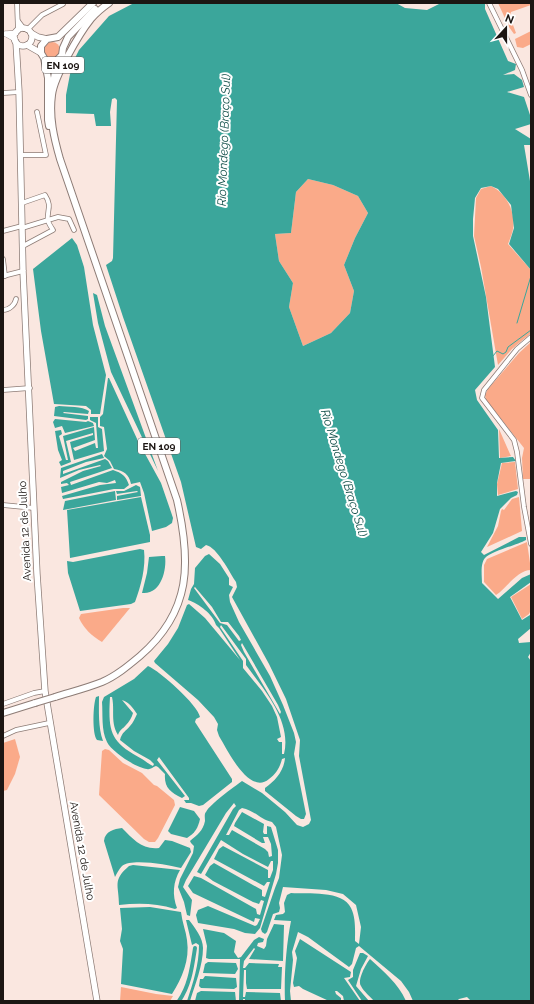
<svg xmlns="http://www.w3.org/2000/svg" width="534" height="1004" font-family="Raleway,sans-serif">
<style>
.green{fill:#faaa89}
.water{fill:#3ba69b;fill-rule:evenodd}
.lines{fill:none;stroke-linecap:round;stroke-linejoin:round}
.stream{stroke:#3ba69b;stroke-width:1}
.canal{stroke:#3ba69b;stroke-width:4}
.minor-casing{stroke:#8d7c76;stroke-width:5.5}
.tertiary-casing{stroke:#8d7c76;stroke-width:6}
.secondary-casing{stroke:#8d7c76;stroke-width:7}
.primary-casing{stroke:#8d7c76;stroke-width:8}
.minor{stroke:#fff;stroke-width:4}
.tertiary{stroke:#fff;stroke-width:5}
.secondary{stroke:#fff;stroke-width:5.5}
.primary{stroke:#fff;stroke-width:6}
.primary-bridge-casing{stroke:#8d7c76;stroke-width:8;stroke-linecap:butt}
.primary-bridge{stroke:#fff;stroke-width:6}
.labels{text-anchor:middle;dominant-baseline:central;stroke-width:4;stroke-linejoin:round;paint-order:stroke}
.shield{fill:#fff;stroke:#605c5a;stroke-width:1}
.shield-label{font-size:10px;font-weight:bold;fill:#1c1613}
.street-label{font-size:11px;fill:#1c1613;stroke:#fff}
.water-label{font-size:12px;font-style:italic;fill:#104e48;stroke:#fff}
</style>
<rect width="100%" height="100%" fill="#fae7e0"/>
<!-- green -->
<g class="green">
<path d="M498,3H531V5L511,12L510,17L516,33L514,34L509,27Z"/>
<path d="M531,31V44L523,48L517,47L515,39Z"/>
<circle cx="52" cy="50" r="8"/>
<path d="M308,179L333,185L358,196L368,213L355,238L344,265L354,291L350,313L331,333L303,346L289,307L293,283L279,261L275,234L291,233L296,192Z"/>
<path d="M491,186C506,193 516,212 513,229C512,234 510,239 508,244L531,270V333L512,349L498,365L481,267L474,236L476,198L481,189Z"/>
<path d="M531,342V479H523L522,458L524,448L486,400L485,395L488,389L519,353Z"/>
<path d="M499,429L510,454L511,456L500,458Z"/>
<path d="M515,462L518,489L498,495L497,484L502,463Z"/>
<path d="M519,497L522,531L487,547L498,526L501,511L502,509L504,510L512,499Z"/>
<path d="M527,542L531,570C517,570 507,588 496,595L484,582V565L487,559Z"/>
<path d="M531,584V610L529,614L522,619L511,597Z"/>
<path d="M123,608H130L102,642C92,636 84,629 79,618L81,614Z"/>
<path d="M15,739L20,757L15,774L7,790L3,791V743Z"/>
<path d="M105,749L109,750L123,763L142,773L154,785L157,786L174,800L175,805L158,838L155,842H149L144,839L99,795L102,751Z"/>
<path d="M121,987L156,994L173,996L170,1001H120Z"/>
</g>
<!-- water -->
<g class="water">
<path d="M134,3H396L405,8L427,10L441,3H485V9L508,61L516,64L515,70L503,75L514,74L522,80L524,87L507,92L524,97L531,118V124L515,129L531,139V145H524L531,187V270L509,244L514,228L511,205L498,189L491,186L481,188L475,198L473,219V236L486,297L495,367L475,390L477,400L498,430L499,458L513,457L516,461L501,463L497,483V496L516,491L518,492L517,495L511,498L500,509L493,533L481,552L484,555L519,537H526V540C517,545 492,551 485,558C480,564 482,576 482,583L498,599L522,578L531,574V582L510,597L522,620L530,615L531,612V628L518,639L519,643L531,642V652L528,657L531,661V1001H471L467,997L459,999L457,1001H413L409,992L401,981L359,946L356,948L352,964L349,967L308,937L298,932L292,952L293,960L290,991L291,1001H285C284,976 286,946 291,921L274,920L276,915L283,914L285,912L284,903L287,895L291,893C307,894 343,890 351,908C356,918 355,931 355,941L359,944L361,927L356,905L343,894L326,890L283,887L279,903L280,908L279,912L273,914L267,932L265,934L262,932L261,929L275,888L279,878L282,855L276,827L272,822C261,820 254,810 242,808L239,810L226,835H229L232,830L265,849L268,852L269,857L272,856L271,844L268,837H263L265,843H262L234,826L235,823L242,812L264,824L263,832L264,834H267V826L271,827L278,850V863L276,874L260,928L255,934L245,933L234,929L198,923L196,915L198,910L208,906L255,926L257,925L260,919L255,918L254,922L193,893L188,886L194,876L201,878L256,909L257,914L260,915L264,901L261,900L259,904L253,902L213,881L205,875L210,866L214,863L262,890V896L265,897L270,882H267L264,886L214,859L219,849L223,846L268,870V878H270L273,870V861H271L268,867L243,854L221,840L201,874L197,872L233,809L236,806L234,803L226,813L186,880L183,887L192,900L190,916L187,915L184,902L178,887L180,879L193,853L194,846L191,843L190,841C197,835 203,831 205,821C205,818 204,814 206,812C210,804 234,787 242,781L262,793L285,812L297,825L303,827L309,824L311,820L299,756L300,740L286,699L269,664L232,597L237,587L236,582C230,573 217,547 206,545L201,549L196,547L181,482L123,317L106,265L112,261L113,258L117,100L115,98L112,99L110,112L111,126H96L94,114L66,113V95L72,64L79,50L109,16ZM308,179L333,185L358,196L368,213L355,238L344,265L354,291L350,313L331,333L303,346L289,307L293,283L279,261L275,234L291,233L296,192Z"/>
<path d="M72,238L77,245L84,267L93,325L106,375L100,414H91V410L86,406L54,404L41,331L33,269Z"/>
<path d="M93,293L97,295L105,326L158,471L111,372L98,323Z"/>
<path d="M108,378H109L138,441L161,483L171,512L173,518L172,523L166,527L152,531L144,493L140,482L131,484C129,474 124,471 114,469L110,461L104,456L107,449L104,427L100,426V417L103,414Z"/>
<path d="M59,406C68,407 82,406 89,411L88,414L64,412L63,413L88,416V419L86,420L54,416L55,407Z"/>
<path d="M90,417H98V427L102,429L104,451L74,460L70,442L93,435V433L66,441L71,462L61,466L59,462L62,460L58,450L55,431L61,430L62,434L59,436L66,460H68L63,436L94,427L95,440L73,448L75,451L95,443L96,448H98L96,423L90,420Z"/>
<path d="M55,419L86,422L88,421L93,423L94,426L65,433L62,426L55,428L53,422Z"/>
<path d="M102,454L104,458L86,462L63,471V474L105,459L108,461L112,468L70,482L71,485L113,470C122,473 126,476 129,485L124,489H114L63,499L62,496L100,485L116,483L115,480L107,483L99,482L62,493L61,487L69,485L67,483L61,484V482L83,471L101,466L100,465L79,470L60,478L61,468Z"/>
<path d="M136,485L140,487L141,496L117,500V496L138,492L137,491L117,494L116,491H124Z"/>
<path d="M115,491L116,500L63,510L65,501Z"/>
<path d="M141,497L150,535V542L70,558L67,510Z"/>
<path d="M140,549L144,550C146,567 141,586 135,602L131,604L80,611L68,573L67,561L73,562Z"/>
<path d="M209,554L220,564L229,578V585L233,587L229,595L230,602L239,622L270,676L283,705L294,733L296,742L294,754L306,814L304,819H301L296,816L265,791V788C275,781 284,771 285,758L282,759C280,767 276,774 269,779C249,796 227,749 219,736L217,730L218,724L214,717L198,700L155,663L154,661L168,644L178,628L187,605L189,604L205,618L240,660L219,628L216,625C213,614 199,604 188,600L191,589L194,584L195,568L205,556ZM195,587L212,607L221,622H228L239,636L241,640L239,641L227,625L220,623L194,588ZM221,625L246,659V665C264,690 292,721 284,754H282V742H279L277,739L281,737L277,717L272,706L262,691L243,668V661L220,627ZM242,643L278,705L281,712L280,714L244,652L241,645Z"/>
<path d="M162,556H165C167,570 161,595 142,593L147,573L149,557Z"/>
<path d="M148,666C160,671 198,705 200,717L196,719L195,722L232,779V782L203,805L199,806L191,803H186L184,800H189V798L159,757L157,760L185,796L182,798C170,792 164,787 165,774L158,767L156,766C153,767 150,770 147,769C136,768 111,751 107,742C101,730 103,714 102,702L104,697L134,679ZM110,697H112C115,710 110,722 118,735C120,729 123,729 126,725C129,722 132,717 133,713L122,700C129,702 133,708 137,714C135,718 133,723 130,726C126,731 122,732 120,740L134,751L150,760L154,764L153,766C148,764 146,761 142,759C110,742 108,732 110,697Z"/>
<path d="M99,696C99,711 98,727 103,741L97,740C92,734 93,705 96,697Z"/>
<path d="M180,807L194,811L200,819C198,828 195,833 187,838L171,834L168,831Z"/>
<path d="M122,828C133,839 142,850 159,848L165,840L172,841L190,848L191,852L181,868C168,865 132,858 122,866C119,869 117,873 115,877L104,841C105,831 114,829 122,828Z"/>
<path d="M133,865L180,870C173,882 172,895 177,908L175,909C156,903 138,903 119,905C119,884 112,881 129,866Z"/>
<path d="M150,907L181,912C182,922 186,931 187,940C190,960 182,978 172,994L121,984L123,949L120,941L122,929L120,908Z"/>
<path d="M186,920H189C195,928 203,938 203,948C203,965 195,985 190,1001H187C193,983 199,965 199,945L196,943L192,945Z"/>
<path d="M274,924L284,925L283,961L249,959L255,949L254,948L244,961L243,968H245L249,963L279,964L278,967H282L281,989H247L246,983V970H244L243,997H245L246,992L280,993L281,1001H245V999H243V1001H239L240,959H209L206,958L207,946L203,929L224,933L236,941L234,952L238,958L241,957L254,940L259,937L264,939L263,942L258,943L257,946L264,949L266,946L267,939Z"/>
<path d="M300,939L351,972L350,977L344,978L360,1001H344L343,996L337,991H335L336,994L341,998V1001H329L303,989L299,986L294,987L293,983L297,958L295,951Z"/>
<path d="M360,953H363L368,956L361,969L356,986L369,1001H362L348,980L353,977V970Z"/>
<path d="M370,959C384,972 398,983 406,1001H374C370,996 364,992 361,986C357,980 366,964 370,959Z"/>
<path d="M208,962L236,963L238,969L235,974L203,973L205,964Z"/>
<path d="M205,976L236,978L237,987L234,989L201,988L199,986L200,979H203Z"/>
<path d="M201,991L235,992L236,1001H195L197,993Z"/>
</g>
<g class="lines">
<!-- stream -->
<g class="stream">
<path d="M517,323L531,276"/>
<path d="M493,356L497,351L503,354L506,352L508,347L531,330"/>
</g>
<!-- canal -->
<path class="canal" d="M179,1001C190,985 192,967 195,948"/>
<defs>
<g id="minor">
<path d="M17,3L18,31"/>
<path d="M489,3L522,70L531,95"/>
<path d="M18,21L24,29"/>
<path d="M27,30L42,15L63,4"/>
<path d="M3,93L19,92"/>
<path d="M21,155H46L37,112"/>
<path d="M22,203L45,195C53,207 46,211 48,221C49,224 51,227 53,230L23,246"/>
<path d="M22,228L58,217L69,219L74,230"/>
<path d="M3,231L22,226"/>
<path d="M3,259L5,276"/>
<path d="M3,276L23,271"/>
<path d="M3,310C9,310 15,305 16,299"/>
<path d="M531,337L517,349L484,390L482,398L514,440L517,452L524,507L531,544"/>
<path d="M3,390L30,388"/>
<path d="M3,505L34,508"/>
<path d="M3,704L34,693L45,691"/>
<path d="M3,736L16,730L49,723"/>
</g>
<g id="tertiary">
<path d="M3,34L16,33"/>
<path d="M6,34L15,39"/>
</g>
<g id="secondary">
<circle cx="23" cy="37" r="9"/>
<path d="M31,33L38,37L47,39"/>
<path d="M16,42L19,92L23,271L37,574L45,691L97,1001"/>
<path d="M27,45L41,53"/>
</g>
<g id="primary">
<path d="M53,84L56,66L58,59L62,55L63,48L68,37L95,9"/>
<path d="M49,126L48,120V78L44,58L41,53V46L47,39L58,37L93,3"/>
<path d="M55,697C71,692 87,688 102,682C116,676 128,666 140,656C192,611 191,562 177,500L60,159C54,138 49,117 52,95C54,77 79,34 91,19C96,13 102,8 109,3"/>
<path d="M3,713L35,703"/>
</g>
</defs>
<!-- minor casing -->
<use href="#minor" class="minor-casing"/>
<!-- tertiary casing -->
<use href="#tertiary" class="tertiary-casing"/>
<!-- secondary casing -->
<use href="#secondary" class="secondary-casing"/>
<!-- primary casing -->
<use href="#primary" class="primary-casing"/>
<!-- minor -->
<use href="#minor" class="minor"/>
<!-- tertiary -->
<use href="#tertiary" class="tertiary"/>
<!-- secondary -->
<use href="#secondary" class="secondary"/>
<!-- primary -->
<use href="#primary" class="primary"/>
<defs>
<path id="primary-bridge" d="M35,703L55,697"/>
</defs>
<!-- primary-bridge casing -->
<use href="#primary-bridge" class="primary-bridge-casing"/>
<!-- primary-bridge -->
<use href="#primary-bridge" class="primary-bridge"/>
</g>
<g class="labels">
<!-- shield labels -->
<g class="shield">
<rect x="42" y="57" width="42" height="16" rx="3"/>
<rect x="138" y="438" width="42" height="16" rx="3"/>
</g>
<g class="shield-label">
<text x="63" y="65">EN 109</text>
<text x="159" y="446">EN 109</text>
</g>
<!-- street labels -->
<g class="street-label">
<text transform="translate(25 531) rotate(-93)">Avenida 12 de Julho</text>
<text transform="translate(82 851) rotate(80)">Avenida 12 de Julho</text>
</g>
<!-- water labels -->
<g class="water-label">
<text transform="translate(224 140) rotate(-88)">Rio Mondego (Braço Sul)</text>
<text transform="translate(344 473) rotate(73)">Rio Mondego (Braço Sul)</text>
</g>
</g>
<!-- border -->
<rect width="534" height="1004" fill="none" stroke="#1c1613" stroke-width="8"/>
<!-- north arrow -->
<g transform="translate(506 28) rotate(21)" stroke="#ffffff" stroke-width="3" paint-order="stroke">
<path d="M0-3L7 15L0 10L-7 15Z" fill="#1c1613"/>
<text y="-6" font-size="11" font-weight="bold" text-anchor="middle" fill="#1c1613">N</text>
</g>
</svg>
